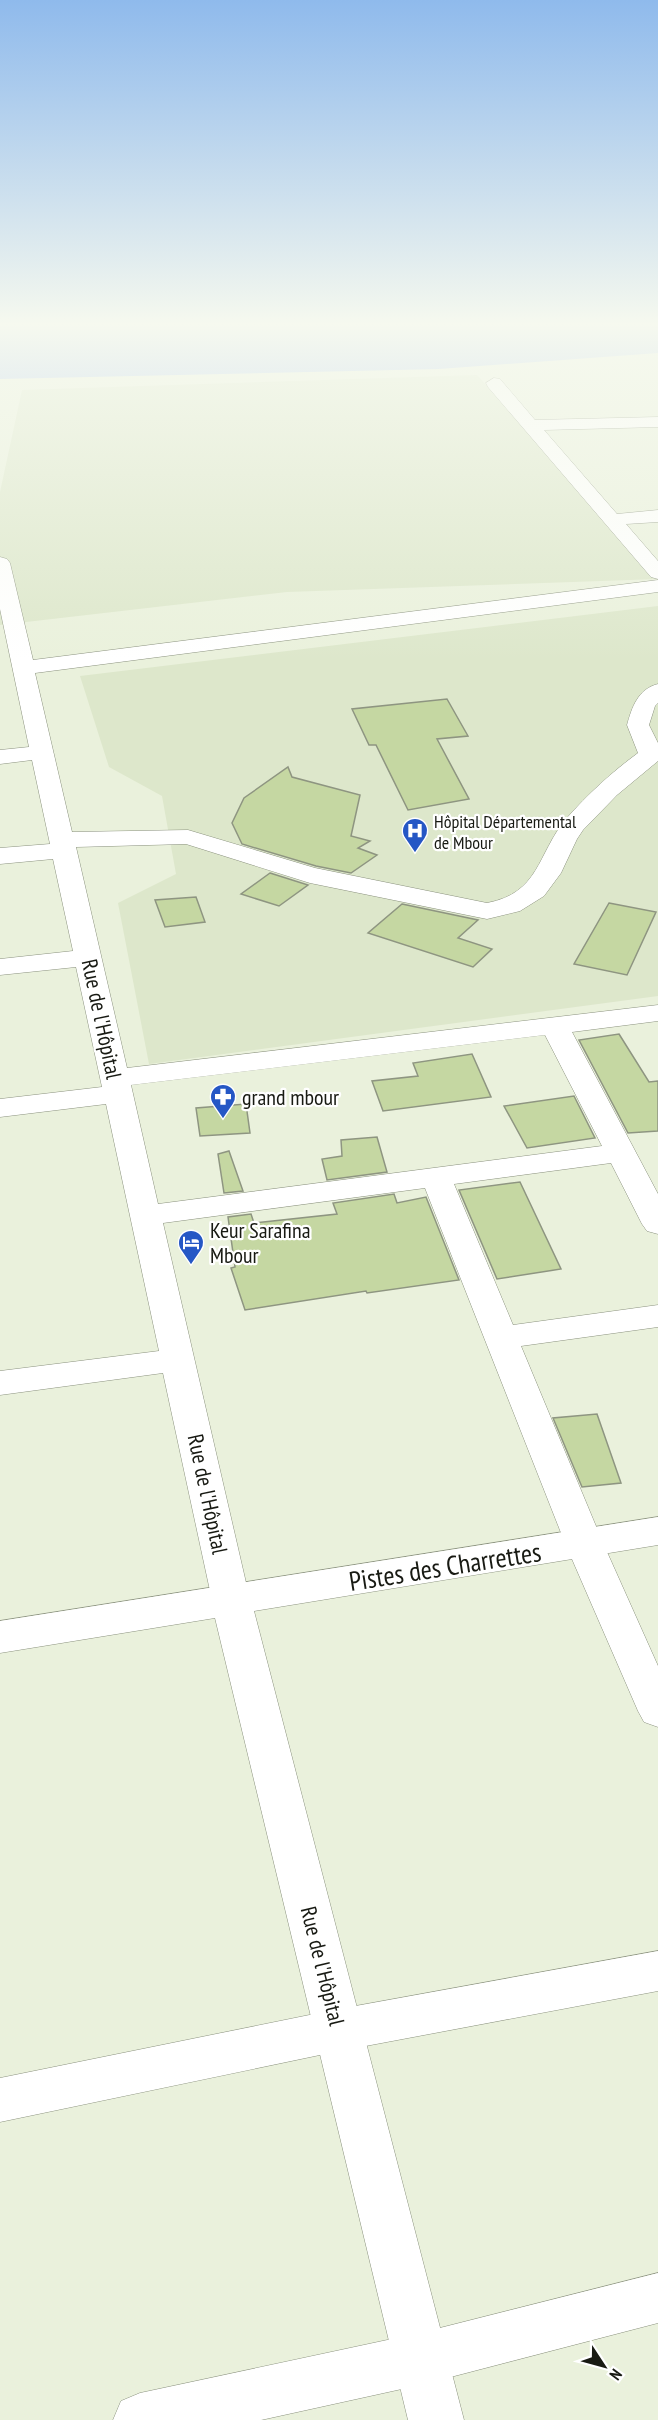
<svg xmlns="http://www.w3.org/2000/svg" width="658" height="2420" font-family="'PT Sans Narrow',sans-serif">
<style>
.built{fill:#dde7cb}
.water{fill:#a9c3f3}
.building{fill:#c5d7a2;stroke:#8e9581;stroke-width:1.5}
.lines{fill:none;stroke-linecap:round;stroke-linejoin:round}
.minor-casing{stroke:#8b927f;stroke-width:1}
.major-casing{stroke:#8b927f;stroke-width:1}
.minor{fill:#fff;fill-rule:evenodd}
.major{fill:#fff;fill-rule:evenodd}
.labels{text-anchor:middle;dominant-baseline:central;stroke-width:4.5;stroke-linejoin:round;paint-order:stroke}
.far-poi-label{font-size:18px;fill:#181a13;stroke:#fff;text-anchor:start}
.street-label{font-size:22px;fill:#181a13;stroke:#fff}
.poi-label{font-size:22px;fill:#181a13;stroke:#fff;text-anchor:start}
.near-street-label{font-size:27px;fill:#181a13;stroke:#fff}
</style>
<rect width="100%" height="100%" fill="#eaf1dc"/>
<!-- built -->
<g class="built">
<path d="M477,375L658,573V579L287,592L0,625V492L22,390Z"/>
<path d="M658,606V996L149,1064L118,903L176,874L162,796L109,767L80,676Z"/>
</g>
<!-- water -->
<path class="water" d="M0,322H658V353L439,369L0,379Z"/>
<!-- building -->
<g class="building">
<path d="M447,699L468,736L437,739L469,799L408,810L376,745H369L352,709Z"/>
<path d="M288,767L292,777L360,795L351,836L370,841L358,848L377,855L351,873L316,866L242,844L232,823L244,798Z"/>
<path d="M270,873L308,885L279,906L241,894Z"/>
<path d="M196,897L205,922L165,927L155,900Z"/>
<path d="M609,903L656,912L627,975L574,964Z"/>
<path d="M402,904L478,920L458,938L492,949L473,967L368,933Z"/>
<path d="M619,1034L649,1082L658,1081V1131L628,1133L579,1040Z"/>
<path d="M472,1054L491,1097L383,1111L372,1081L418,1076L413,1063Z"/>
<path d="M574,1096L595,1138L527,1148L504,1106Z"/>
<path d="M246,1104L250,1133L200,1136L196,1108Z"/>
<path d="M377,1137L387,1172L327,1180L322,1159L342,1156L341,1140Z"/>
<path d="M229,1151L243,1191L224,1193L218,1154Z"/>
<path d="M520,1182L561,1269L497,1279L459,1190Z"/>
<path d="M394,1194L397,1203L426,1197L459,1280L367,1293L366,1291L245,1310L231,1268L235,1267L228,1217L251,1214L254,1223L337,1214L333,1203Z"/>
<path d="M597,1414L621,1483L582,1487L553,1418Z"/>
</g>
<g class="lines">
<defs>
<g id="minor">
<path d="M494,378L500,379L535,420L658,417V427L544,430L617,514L658,510V522L626,524L658,561V579L651,577L488,387L486,383Z"/>
<path d="M0,557L7,559L10,563L33,660L658,580V592L35,673L72,832L188,830L315,868L487,903C540,893 537,854 566,819C588,794 612,772 638,753L627,725C632,707 638,689 658,684V703L655,706L649,725L658,743V761L617,795L583,830L577,839L561,873L544,896L520,911L487,919L310,883L186,844L76,847L127,1068L658,1005V1021L572,1032L658,1194V1234L647,1231L642,1224L611,1163L454,1184L513,1325L658,1305V1327L521,1346L603,1543L658,1666V1727L644,1722L638,1711L565,1543L425,1188L163,1223L250,1600L245,1610L231,1614L217,1610L212,1600L163,1373L0,1395V1371L159,1351L106,1104L0,1117V1099L102,1087L76,967L0,975V959L73,951L53,859L0,864V848L50,844L32,760L0,764V750L29,747L0,609ZM545,1035L602,1146L158,1204L131,1085Z"/>
<path d="M658,1951V1991L339,2051L0,2122V2078L339,2009Z"/>
<path d="M658,2273V2323L420,2385L261,2420H113L121,2401L140,2393L420,2333Z"/>
</g>
<path id="major" d="M658,1517V1545L254,1611L464,2420H408L215,1618L0,1653V1621Z"/>
</defs>
<!-- minor casing -->
<use href="#minor" class="minor-casing"/>
<!-- major casing -->
<use href="#major" class="major-casing"/>
<!-- minor -->
<use href="#minor" class="minor"/>
<!-- major -->
<use href="#major" class="major"/>
</g>
<!-- sky -->
<linearGradient id="sky" x2="0" y2="1"><stop stop-color="#8fbaec"/><stop offset="0.49" stop-color="#f6f9ef"/><stop offset="1" stop-color="#f6f9ef" stop-opacity="0"/></linearGradient>
<rect width="658" height="661" fill="url(#sky)"/>
<!-- icons -->
<defs>
<symbol id="hospital-pin" viewBox="-11 -11 22 30"><path d="M0 17L-7.5 6A9.5 9.5 0 1 1 7.5 6Z" fill="#2557c5" stroke="#fff"/><path d="M-5-5h3v3.5h4V-5h3V5h-3V1.5h-4V5h-3Z" fill="#fff"/></symbol>
<symbol id="pharmacy-pin" viewBox="-11 -11 22 30"><path d="M0 17L-7.5 6A9.5 9.5 0 1 1 7.5 6Z" fill="#2557c5" stroke="#fff"/><path d="M-2-6h4v4h4v4h-4v4h-4v-4h-4v-4h4Z" fill="#fff"/></symbol>
<symbol id="hotel-pin" viewBox="-11 -11 22 30"><path d="M0 17L-7.5 6A9.5 9.5 0 1 1 7.5 6Z" fill="#2557c5" stroke="#fff"/><path d="M-6-4.5h1.5V1H6V5H4.5V3h-9V5H-6ZM-4 0a1.8 1.8 0 1 1 3.6 0ZM.5 0V-2.5h3Q6-2.5 6 0Z" fill="#fff"/></symbol>
</defs>
<g fill-rule="evenodd">
<use href="#hospital-pin" x="400" y="816" width="30" height="40"/>
<use href="#pharmacy-pin" x="208" y="1082" width="30" height="40"/>
<use href="#hotel-pin" x="176" y="1228" width="30" height="40"/>
</g>
<g class="labels">
<!-- far-poi labels -->
<g class="far-poi-label">
<text x="434" y="821">Hôpital Départemental<tspan x="434" dy="21">de Mbour</tspan></text>
</g>
<!-- street labels -->
<g class="street-label">
<text transform="translate(102 1019) rotate(78)">Rue de l'Hôpital</text>
<text transform="translate(208 1494) rotate(78)">Rue de l'Hôpital</text>
<text transform="translate(323 1966) rotate(76)">Rue de l'Hôpital</text>
</g>
<!-- poi labels -->
<g class="poi-label">
<text x="242" y="1097">grand mbour</text>
<text x="210" y="1230">Keur Sarafina<tspan x="210" dy="25">Mbour</tspan></text>
</g>
<!-- near-street labels -->
<g class="near-street-label">
<text transform="translate(445 1566) rotate(-9)">Pistes des Charrettes</text>
</g>
</g>
<!-- north arrow -->
<g transform="translate(604 2366) rotate(126)" stroke="#ffffff" stroke-width="4.5" paint-order="stroke">
<path d="M0-4.5L10 22L0 15L-10 22Z" fill="#181a13"/>
<text y="-9" font-size="16" font-weight="bold" text-anchor="middle" fill="#181a13">N</text>
</g>
</svg>
